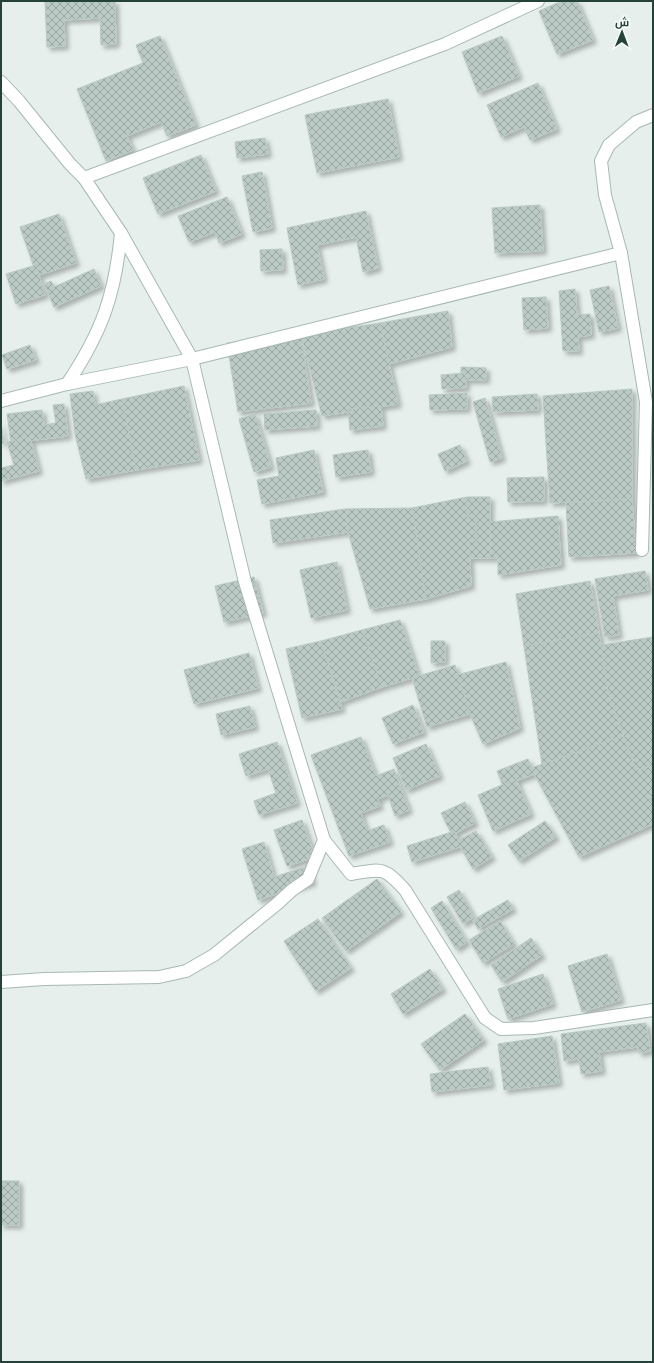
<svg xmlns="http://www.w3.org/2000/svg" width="654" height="1363" font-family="Cabin,Cairo,sans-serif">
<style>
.building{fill:url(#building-cross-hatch);stroke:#b8c9c2;filter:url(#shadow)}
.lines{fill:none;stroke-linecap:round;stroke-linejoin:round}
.street-casing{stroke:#a8b8b2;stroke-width:14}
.street{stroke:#fff;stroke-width:12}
</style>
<defs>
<pattern id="building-cross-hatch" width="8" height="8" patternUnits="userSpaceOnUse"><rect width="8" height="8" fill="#bbcac4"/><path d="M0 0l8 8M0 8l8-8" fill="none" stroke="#98a6a0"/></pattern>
<filter id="shadow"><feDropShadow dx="3.5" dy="3.5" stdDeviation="2" flood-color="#0004"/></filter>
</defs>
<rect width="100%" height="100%" fill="#e6efeb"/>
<!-- building -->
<g class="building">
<path d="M45,1H115L116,44L101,45L100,18L64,20L65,46L47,47Z"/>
<path d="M562,1H577L593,40L557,54L539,11Z"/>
<path d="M160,36L196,125L167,136L161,122L127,136L133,150L106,161L77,89L143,63L136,45Z"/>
<path d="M502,36L519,76L478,93L462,52Z"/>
<path d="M538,83L557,129L530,140L524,127L501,137L487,105Z"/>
<path d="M388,99L399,157L317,173L305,115Z"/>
<path d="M265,138L268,154L237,158L235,142Z"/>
<path d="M201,155L216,191L158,214L143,178Z"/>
<path d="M262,172L272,228L253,232L242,176Z"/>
<path d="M227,197L242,234L219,243L215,232L189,242L178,216Z"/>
<path d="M540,205L543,251L495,253L492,208Z"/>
<path d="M366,211L378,268L363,272L356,237L317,245L324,279L298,285L287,228Z"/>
<path d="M59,214L76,263L37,276L20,227Z"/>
<path d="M282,249L283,270L261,271L260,250Z"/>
<path d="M36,265L45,295L16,304L6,274Z"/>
<path d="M94,269L101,286L54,307L44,284L51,281L54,287Z"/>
<path d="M609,286L618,328L599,332L590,290Z"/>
<path d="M575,289L577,315L590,314L591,335L578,337L579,351H563L559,291Z"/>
<path d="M546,297L548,328L524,330L522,298Z"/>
<path d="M448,311L452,347L389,364L380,323Z"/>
<path d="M380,323L398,404L322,416L301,335Z"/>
<path d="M301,335L311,403L238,412L227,343Z"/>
<path d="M30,345L36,360L7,369L2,355Z"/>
<path d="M461,367L486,368V380H461Z"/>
<path d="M465,373L466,388L442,389L441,375Z"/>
<path d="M184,386L199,460L136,470L122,399Z"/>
<path d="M632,389V499L550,503L543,396Z"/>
<path d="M93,391L95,405L122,399L136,470L86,479L75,434L70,394Z"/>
<path d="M467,393V409L430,410L429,395Z"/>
<path d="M537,394L538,410L493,412L492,397Z"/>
<path d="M485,398L502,458L490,462L473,402Z"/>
<path d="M64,404L68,436L11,443L7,414L42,410L44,425L56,423L53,405Z"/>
<path d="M381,406L383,426L350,430L348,409Z"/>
<path d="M316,410L317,426L265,430L264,414Z"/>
<path d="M255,414L271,467L254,472L239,419Z"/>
<path d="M1,423L4,443H1Z"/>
<path d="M30,437L39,471L1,481V468L14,465L7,442Z"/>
<path d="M460,445L467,461L445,471L438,454Z"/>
<path d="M314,450L323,492L262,504L257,480L279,476L276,458Z"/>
<path d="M368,450L371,472L336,477L333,455Z"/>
<path d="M544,477V501L508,502L507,478Z"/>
<path d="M467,497H490V558H469V540H476L475,516H467Z"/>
<path d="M467,497V516H475L476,540H469L471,586L426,599L412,508Z"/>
<path d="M632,499L636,553L569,557L566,503Z"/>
<path d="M412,508L426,599L370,609L348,532L345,509Z"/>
<path d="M345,509L348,532L273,543L270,520Z"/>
<path d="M558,516L561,565L498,575V558H490V522Z"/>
<path d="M337,562L347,610L311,618L300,570Z"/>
<path d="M645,571L648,590L613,596L619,635L605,637L595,579Z"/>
<path d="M254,577L263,613L224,622L215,586Z"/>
<path d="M590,581L599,633L524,646L516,594Z"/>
<path d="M400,620L419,676L382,687L362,630Z"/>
<path d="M362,630L382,687L341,702L321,641Z"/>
<path d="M599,633L608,692L623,736L542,764L524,646Z"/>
<path d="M653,637V766L636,770L608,692L601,645Z"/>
<path d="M321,641L342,709L302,718L286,649Z"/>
<path d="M431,641H445V662L431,663Z"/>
<path d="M249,653L258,688L194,704L184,670Z"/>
<path d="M506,662L520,728L483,744L470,714L457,675Z"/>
<path d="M455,665L470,714L427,727L412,678Z"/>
<path d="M413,705L424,732L393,744L382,718Z"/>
<path d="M250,706L255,727L221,735L216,714Z"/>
<path d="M623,736L636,770L653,766V796L649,798L653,805V824L579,857L531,768Z"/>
<path d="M361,737L376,776L394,769L409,810L395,816L388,795L378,799L380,806L361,813L367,831L384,825L390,842L349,856L311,755Z"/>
<path d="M277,742L297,803L259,815L254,801L276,793L268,769L246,776L239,754Z"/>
<path d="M426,744L440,776L406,790L393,758Z"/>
<path d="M528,759L534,774L503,786L497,771Z"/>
<path d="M516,779L531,814L493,831L478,795Z"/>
<path d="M465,802L475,823L452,835L441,813Z"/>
<path d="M302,820L315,857L287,866L274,830Z"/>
<path d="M545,821L556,837L519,861L508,845Z"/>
<path d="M455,831L460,847L412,862L407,846Z"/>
<path d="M476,831L492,857L473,869L457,841Z"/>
<path d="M264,842L274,877L308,866L313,882L258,900L242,849Z"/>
<path d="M377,879L401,912L346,951L322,918Z"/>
<path d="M459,890L474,917L463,924L447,897Z"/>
<path d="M508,900L513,909L478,929L473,920Z"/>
<path d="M442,901L467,942L456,949L431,908Z"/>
<path d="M318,919L351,968L316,991L284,941Z"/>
<path d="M500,921L514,944L483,963L469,940Z"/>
<path d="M531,938L542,955L502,982L491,965Z"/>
<path d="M607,954L621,1000L582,1012L568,966Z"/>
<path d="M430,969L443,989L403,1014L391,994Z"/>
<path d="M543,974L553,1004L508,1019L498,989Z"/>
<path d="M465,1014L484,1040L440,1070L421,1044Z"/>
<path d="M646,1023L650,1051L639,1053L638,1047L599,1052L602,1071L581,1074L579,1059L564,1061L561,1034Z"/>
<path d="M552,1036L559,1083L504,1090L498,1044Z"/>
<path d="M488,1067L491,1085L432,1092L430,1074Z"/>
<rect x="1" y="1181" width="18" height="44"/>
</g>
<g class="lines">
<defs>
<g id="street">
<path d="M1,82L19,101L70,164L84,178L121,233L192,359L621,253"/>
<path d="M84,178L445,44L538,1"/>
<path d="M67,384C102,332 115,295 121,233"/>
<path d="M1,401L67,384L192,359L245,582L324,840L308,879L292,890L278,903L214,955L186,971L159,977L44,979L1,982"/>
<path d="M642,550L646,402L621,253L605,195L601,161L609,145L636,122L653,115"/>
<path d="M324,840L351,874C382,869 383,866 405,890L485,1018L501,1029L534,1028L653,1010"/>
</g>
</defs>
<!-- street casing -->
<use href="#street" class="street-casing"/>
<!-- street -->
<use href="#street" class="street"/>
</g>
<!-- border -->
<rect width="654" height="1363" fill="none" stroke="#24423a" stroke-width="4"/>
<!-- north arrow -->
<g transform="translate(622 32) rotate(1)" stroke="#f7fbf9" stroke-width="3" paint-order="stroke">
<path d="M0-3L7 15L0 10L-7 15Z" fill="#24423a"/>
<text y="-6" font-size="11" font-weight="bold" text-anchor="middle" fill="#24423a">ش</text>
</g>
</svg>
